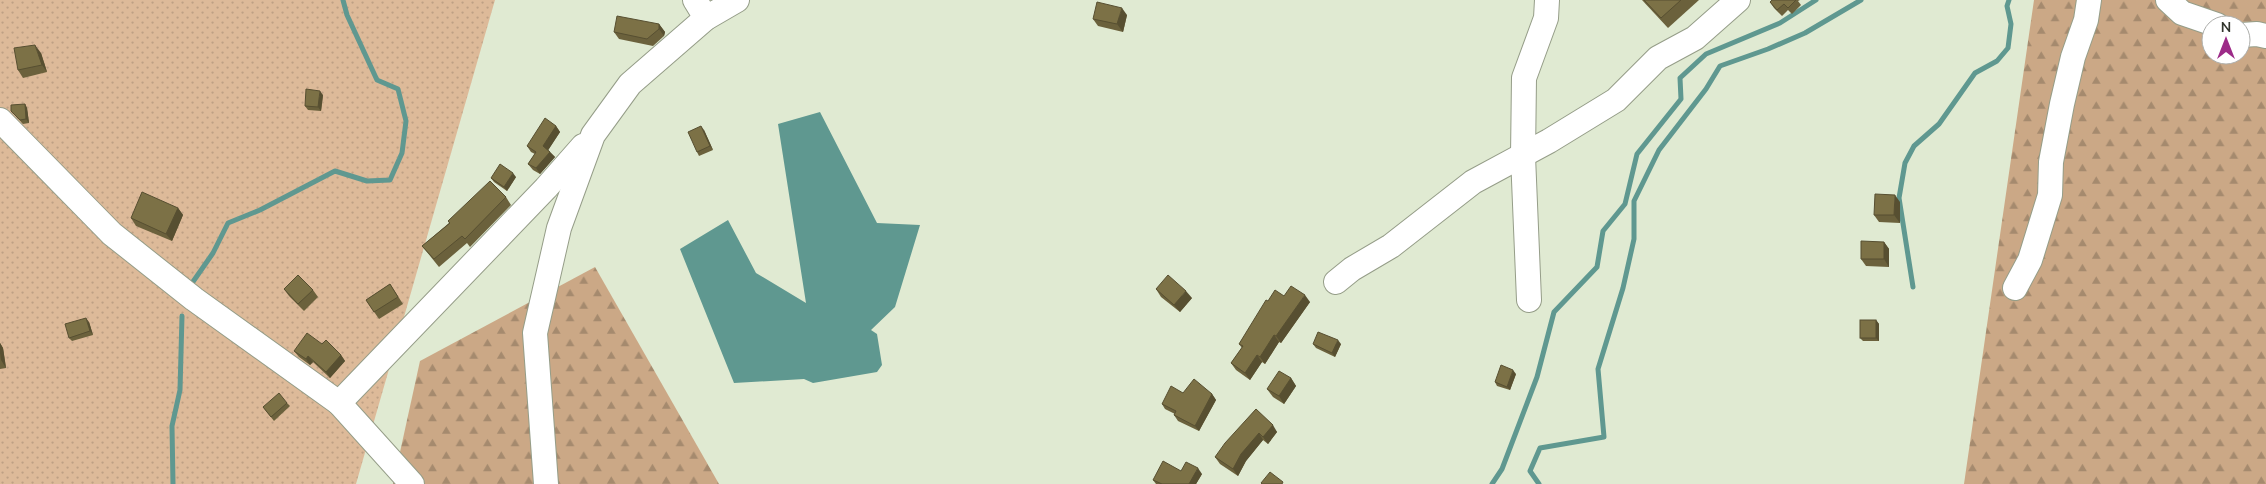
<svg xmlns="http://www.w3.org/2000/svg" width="2266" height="484" font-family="'Nunito Sans',sans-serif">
<defs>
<pattern id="grass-dots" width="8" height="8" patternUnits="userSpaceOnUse" patternTransform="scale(1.25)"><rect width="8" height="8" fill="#ddba99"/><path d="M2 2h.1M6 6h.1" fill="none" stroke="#bea084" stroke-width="1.8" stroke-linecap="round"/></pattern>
<pattern id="forest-firs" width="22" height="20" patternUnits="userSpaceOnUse" patternTransform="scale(1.25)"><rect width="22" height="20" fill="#cba886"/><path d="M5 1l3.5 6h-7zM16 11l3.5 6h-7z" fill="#a58a6e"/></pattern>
</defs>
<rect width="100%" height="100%" fill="#e0ead2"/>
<path fill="url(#grass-dots)" d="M0 0H495L356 484H0Z"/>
<g fill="url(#forest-firs)" fill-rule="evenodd">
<path d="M2034 0H2266V484H1964ZM2211 25H2241V55H2211Z"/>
<path d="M595 267 719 484H393L420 361Z"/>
</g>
<path fill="#5f9890" d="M820 112 877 223 920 225 895 307 871 330 877 334 882 365 877 372 813 383 804 379 734 383 680 249 728 220 756 273 806 303 778 124Z"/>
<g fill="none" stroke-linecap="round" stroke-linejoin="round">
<g stroke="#5f9890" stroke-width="5">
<path d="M190 286 213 253 228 223 260 210 335 171 367 181 390 180 402 153 406 121 398 89 377 80 347 15 343 0"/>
<path d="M1913 287 1899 198 1905 163 1914 146 1939 124 1975 73 1997 61 2008 48 2011 24 2007 6 2009 0"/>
<path d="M173 484 172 426 180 390 182 316"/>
<path d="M1492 484 1502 469 1537 377 1554 312 1597 267 1603 231 1625 204 1637 154 1681 99 1680 78 1706 54 1780 23 1816 0"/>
<path d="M1539 484 1530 471 1540 448 1604 437 1598 369 1623 288 1634 239V201L1659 150 1706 89 1720 66 1768 49 1805 33 1861 0"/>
</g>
<g stroke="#959d88" stroke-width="26">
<g id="minor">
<path d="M695 0 706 18"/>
<path d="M2168 0 2182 13 2217 25"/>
<path d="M2241 35 2257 34 2266 36"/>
<path d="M0 120 112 234 194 299 339 403 412 484"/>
<path d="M1336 282 1352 269 1391 246 1473 182 1549 141 1616 100 1658 58 1695 38 1738 0"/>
<path d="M2015 288 2030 260 2050 195 2051 162 2062 104 2073 57 2086 20 2089 0"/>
<path d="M1529 300 1523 156 1524 78 1546 18 1547 0"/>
<path d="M339 403 546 188 583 146"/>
<path d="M546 484 535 333 559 228 593 135 630 84 706 18 737 0"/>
</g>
</g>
<use href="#minor" stroke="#fff" stroke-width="24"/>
</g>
<g fill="#6b613c">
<path d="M1642 0H1699L1668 28Z"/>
<path d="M1772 0H1800L1798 1 1801 5 1792 14 1788 10 1782 16 1774 8 1770 2Z"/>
<path d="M1127 15 1123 32 1098 26 1093 19Z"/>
<path d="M659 24 665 32 664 36 653 46 619 39 614 32Z"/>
<path d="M41 53 47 72 23 78 18 70Z"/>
<path d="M323 95 321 111 308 110 305 106Z"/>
<path d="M25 104 27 108 29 123 23 124 11 111Z"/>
<path d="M556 126 560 132 548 150 555 157 540 174 533 170 528 164 535 154 531 152 527 146Z"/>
<path d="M704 130 713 150 699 156 697 152Z"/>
<path d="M516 177 507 191 494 182 491 178Z"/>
<path d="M506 197 511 205 470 247 467 243 439 267 422 246 449 223 448 221Z"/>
<path d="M1900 202V223L1879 222 1874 215Z"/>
<path d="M178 208 183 215 172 241 136 226 131 218Z"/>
<path d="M1884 242 1889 249V267L1866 266 1861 259Z"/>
<path d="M390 284 403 304 379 319 366 300Z"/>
<path d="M284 289 313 290 318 297 304 311 289 296Z"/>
<path d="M1156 289 1192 298 1180 312 1161 297Z"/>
<path d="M1284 296 1310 302 1281 343 1279 342 1265 364 1262 362 1250 380 1236 370 1231 363 1242 348 1239 344 1268 301Z"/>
<path d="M1876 320 1879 324V341H1863L1860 338Z"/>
<path d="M89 322 93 335 72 341 69 338Z"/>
<path d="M0 343 3 348 6 368 0 369Z"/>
<path d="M322 344 341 355 345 361 330 378 313 362 310 365 299 357 294 351Z"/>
<path d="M1313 344H1341L1335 357 1316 348Z"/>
<path d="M1516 374 1510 390 1497 386 1495 382Z"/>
<path d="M1291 378 1296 386 1284 404 1273 397 1267 389Z"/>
<path d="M1183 393 1212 394 1216 400 1199 431 1178 421 1174 415 1175 414 1165 409 1162 404Z"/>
<path d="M287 403 290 406 274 421 263 407Z"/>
<path d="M1256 409 1277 432 1268 444 1263 440 1246 461 1238 476 1220 464 1215 457Z"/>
<path d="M1181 471 1202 474 1196 484H1156L1153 480Z"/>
</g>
<g fill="#574f31">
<path d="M1122 8 1127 15 1123 32 1117 24Z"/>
<path d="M659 24 665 32 664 36 659 29Z"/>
<path d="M35 45 41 53 47 72 42 65Z"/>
<path d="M320 91 323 95 321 111 318 107Z"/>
<path d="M25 104 27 108 29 123 26 119Z"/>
<path d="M556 126 560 132 547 152 543 146Z"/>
<path d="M701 126 704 130 713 150 710 146Z"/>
<path d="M550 152 555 157 540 174 536 168Z"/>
<path d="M513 173 516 177 507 191 504 187Z"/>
<path d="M1895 195 1900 202V223L1894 215Z"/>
<path d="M178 208 183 215 172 241 166 234Z"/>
<path d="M1884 242 1889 249V267L1884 259Z"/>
<path d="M1186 291 1192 298 1180 312 1174 305Z"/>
<path d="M1305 295 1310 302 1281 343 1276 336Z"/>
<path d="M86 318 89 322 93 335 90 331Z"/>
<path d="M1876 320 1879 324V341L1876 338Z"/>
<path d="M1274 335 1279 342 1265 364 1260 357Z"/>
<path d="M1338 340 1341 344 1335 357 1332 353Z"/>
<path d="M0 343 3 348 6 368 1 360 0 353Z"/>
<path d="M341 355 345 361 330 378 326 372Z"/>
<path d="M1257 355 1262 362 1250 380 1245 373Z"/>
<path d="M308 356 313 362 310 365 306 359Z"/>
<path d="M1513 370 1516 374 1510 390 1507 387Z"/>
<path d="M1291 378 1296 386 1284 404 1279 396Z"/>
<path d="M1212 394 1216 400 1199 431 1195 426Z"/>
<path d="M1273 425 1277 432 1268 444 1263 437Z"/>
<path d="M1259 433 1263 440 1246 461 1238 476 1233 469 1241 454Z"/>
<path d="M1198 468 1202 474 1196 484H1189Z"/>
</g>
<g fill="#7c7146" stroke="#574f31">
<path d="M1644 0H1681L1661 18Z"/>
<path d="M1772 0H1796L1788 8 1784 4 1777 10 1770 2Z"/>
<path d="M1097 2 1122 8 1117 24 1093 19Z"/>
<path d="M617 16 659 24V29L647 39 614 32Z"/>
<path d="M35 45 42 65 18 70 14 48Z"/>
<path d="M306 89 320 91 318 107 305 106Z"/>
<path d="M25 104 26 119 20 120 11 111V105Z"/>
<path d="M545 118 556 126 543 146 550 152 536 168 528 164 536 152 527 146Z"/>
<path d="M701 126 710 146 697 152 688 132Z"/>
<path d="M500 164 513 173 504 187 491 178Z"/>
<path d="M490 181 506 197 465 239 462 236 434 259 422 246 450 223 448 221Z"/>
<path d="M142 192 178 208 166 234 131 218Z"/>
<path d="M1875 194 1895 195 1894 215H1874Z"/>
<path d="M1861 241 1884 242V259H1861Z"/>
<path d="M298 275 313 290 298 304 284 289Z"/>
<path d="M1168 275 1186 291 1174 305 1156 289Z"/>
<path d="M390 284 398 297 374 312 366 300Z"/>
<path d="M1291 286 1305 295 1276 336 1274 335 1260 357 1257 355 1245 373 1231 363 1243 346 1239 344 1266 300 1268 301 1275 290 1284 296Z"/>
<path d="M86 318 90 331 69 338 65 324Z"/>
<rect x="1860" y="320" width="16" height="18"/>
<path d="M1318 332 1338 340 1332 353 1313 344Z"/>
<path d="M307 333 322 344 326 340 341 355 326 372 308 356 306 359 294 351Z"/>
<path d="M1501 365 1513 370 1507 387 1495 382Z"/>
<path d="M1279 371 1291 378 1279 396 1267 389Z"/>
<path d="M1194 379 1212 394 1195 426 1174 415 1176 411 1162 404 1171 386 1183 393Z"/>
<path d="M279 393 287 403 271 417 263 407Z"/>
<path d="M1256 409 1273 425 1263 437 1259 433 1241 454 1233 469 1215 457 1225 443Z"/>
<path d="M1163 461 1181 471 1186 462 1198 468 1189 484H1162L1153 480Z"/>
<path d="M1270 472 1283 482 1282 484H1262L1261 483Z"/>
</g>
<g transform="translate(2226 40)"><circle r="24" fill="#ffffff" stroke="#adaeab"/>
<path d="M0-4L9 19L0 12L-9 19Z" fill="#9d2b88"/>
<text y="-8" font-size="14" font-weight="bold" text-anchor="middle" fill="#31352c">N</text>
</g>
</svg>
